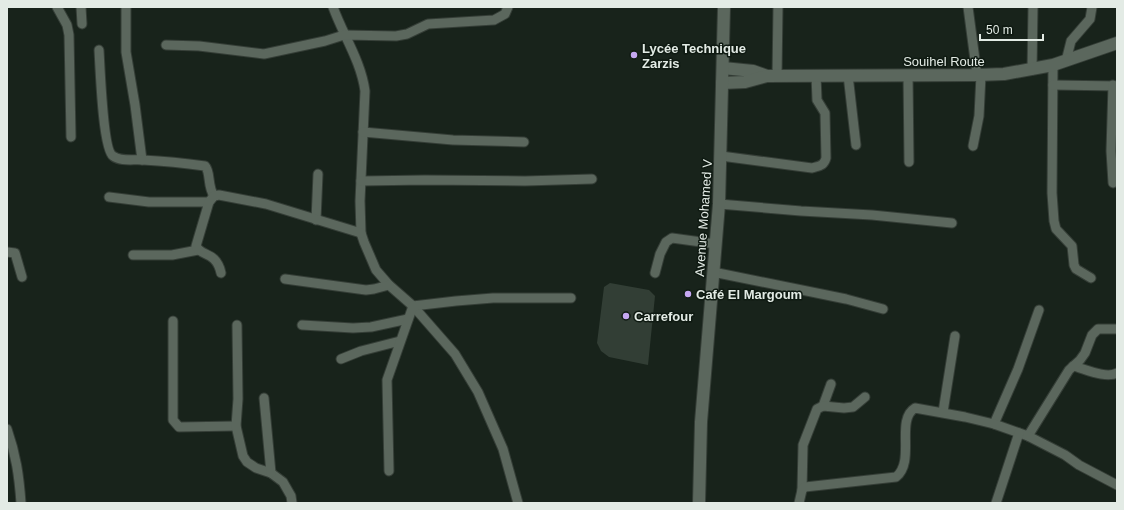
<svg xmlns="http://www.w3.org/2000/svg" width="1124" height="510" font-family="Helvetica,sans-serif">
<rect width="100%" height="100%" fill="#18231b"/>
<path fill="#323e35" d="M610 283 649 290 655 296 648 365 609 357 601 351 597 343 604 287Z"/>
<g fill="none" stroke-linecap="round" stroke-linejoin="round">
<g stroke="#353e37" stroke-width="11">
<g id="street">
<path d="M57 7 67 25 69 35 71 137"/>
<path d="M81 7 82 24"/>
<path d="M126 7V52L135 105 142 160"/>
<path d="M333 7C343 35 361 61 365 91L360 201 361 233 364 242 376 270 389 285 413 306 455 354 478 392 503 449 518 503"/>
<path d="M968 7 977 75"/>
<path d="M166 45 199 46 264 54 325 41 344 35 396 36 407 34 428 24 494 20 505 14 508 7"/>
<path d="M99 50C100 66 103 150 113 156 121 162 134 159 143 160 164 161 184 163 205 166 211 172 207 186 214 196"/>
<path d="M1066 61 1071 41 1090 19 1092 7"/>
<path d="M1053 65 1052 193 1054 221 1056 229 1072 246 1074 265 1076 269 1091 278"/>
<path d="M1032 70 1033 7"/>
<path d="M848 75 856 145"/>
<path d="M908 75 909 162"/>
<path d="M777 76 778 7"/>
<path d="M1053 85 1117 86"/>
<path d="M363 132 453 140 524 142"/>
<path d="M973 146 979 116 981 75"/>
<path d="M721 156 812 168C819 166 824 166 826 158L825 113 817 100 816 75"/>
<path d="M361 181 425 180 525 181 592 179"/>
<path d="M1113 183 1111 151 1113 85"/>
<path d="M109 197 149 202H209"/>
<path d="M719 204 801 211 872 215 952 223"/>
<path d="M316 220 318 174"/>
<path d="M7 252 15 253 22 277"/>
<path d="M133 255H172L198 250"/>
<path d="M713 272 846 299 883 309"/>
<path d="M221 273C220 268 218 263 214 259 208 253 200 254 196 246L209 202 214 196 219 195 266 204 361 233"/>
<path d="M655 273 660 254 666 242 672 238 716 244"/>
<path d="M285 279 366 290 374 289 389 285"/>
<path d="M173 321V420L179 427 236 426"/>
<path d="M237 325 238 399 236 426 243 456 247 462 256 468 271 473 283 482 291 496 292 503"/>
<path d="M302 325 353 328 371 327 408 319"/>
<path d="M341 359 361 351 400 341"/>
<path d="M1073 366C1085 369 1106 379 1117 373"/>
<path d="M264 398 271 473"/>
<path d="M823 406 831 384"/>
<path d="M943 412 955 336"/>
<path d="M994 424 1018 369 1039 310"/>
<path d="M7 429C16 455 19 475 21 503"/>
<path d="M1028 436 1069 370 1080 360 1085 353 1092 335 1098 329H1117"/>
<path d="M389 471 387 380 413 306 456 301 493 298H571"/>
<path d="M802 490 803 445 817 409 823 406 844 408 853 407 865 397"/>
<path d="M799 503 802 490 805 487 896 477C916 461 895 420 915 408L965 417 994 424 1028 436 1065 455 1079 465 1117 485"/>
<path d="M996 503 1019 433"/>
</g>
</g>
<g stroke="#353e37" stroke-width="14">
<g id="secondary">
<path d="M723 68 753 71 767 76"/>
<path d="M722 83 745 82 767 76 977 75 1004 74 1053 65 1117 43"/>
<path d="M699 503 701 422 719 204 724 7"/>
</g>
</g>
<use href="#street" stroke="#5b675d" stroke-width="9"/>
<use href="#secondary" stroke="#5b675d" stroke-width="12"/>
</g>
<g fill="#c5a7f1" stroke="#0f1a12" stroke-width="1.5">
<circle cx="634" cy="55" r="4"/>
<circle cx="688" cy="294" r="4"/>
<circle cx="626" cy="316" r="4"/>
</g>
<g text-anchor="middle" stroke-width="3" stroke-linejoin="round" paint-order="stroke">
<g font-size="13" font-weight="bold" fill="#e3ebe5" stroke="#0f1a12" text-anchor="start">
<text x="642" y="53">Lycée Technique<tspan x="642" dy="15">Zarzis</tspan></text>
<text x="696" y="299">Café El Margoum</text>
<text x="634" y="321">Carrefour</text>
</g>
<g font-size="13" fill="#e3ebe5" stroke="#0f1a12">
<text x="944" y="66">Souihel Route</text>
<text transform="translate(703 218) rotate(-86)" y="5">Avenue Mohamed V</text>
</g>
</g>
<rect width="1124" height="510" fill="none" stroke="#e3ebe5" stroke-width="16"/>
<path d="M980 34v6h63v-6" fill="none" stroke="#e3ebe5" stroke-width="2"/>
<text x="986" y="34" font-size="12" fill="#e3ebe5" stroke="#0f1a12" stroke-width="3" paint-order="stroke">50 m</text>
</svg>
